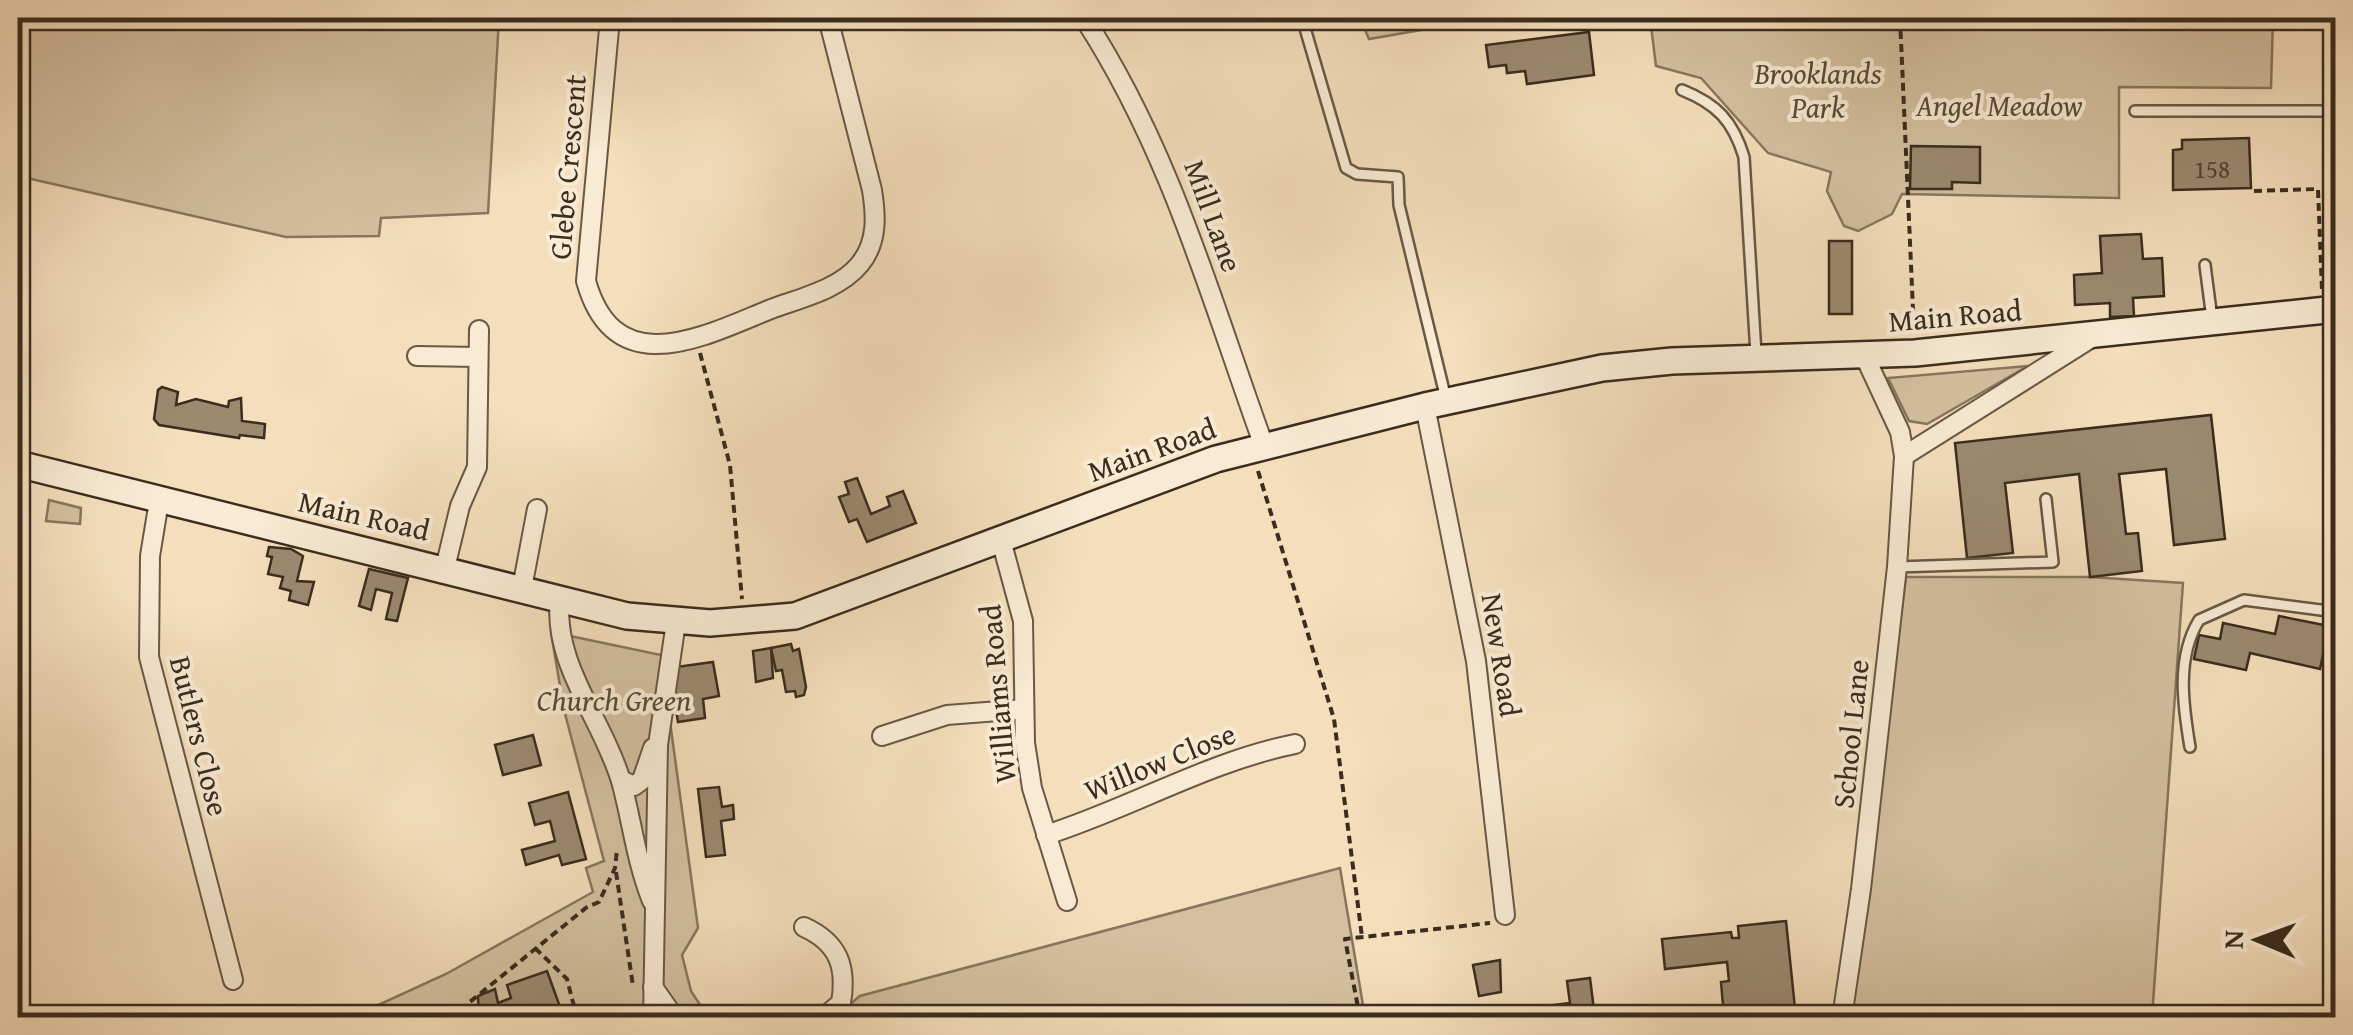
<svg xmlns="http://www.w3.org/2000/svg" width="2353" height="1035" font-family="'Gentium Book Plus',serif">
<rect width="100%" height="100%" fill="#f4debb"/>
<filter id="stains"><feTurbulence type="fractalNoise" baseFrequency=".002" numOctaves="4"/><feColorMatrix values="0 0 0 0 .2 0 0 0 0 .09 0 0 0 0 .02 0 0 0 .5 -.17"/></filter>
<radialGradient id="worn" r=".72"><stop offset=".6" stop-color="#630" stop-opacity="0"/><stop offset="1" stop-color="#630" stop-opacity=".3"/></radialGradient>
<g fill="#d4c0a0" stroke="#87765f" stroke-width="2.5">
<path d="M18 18H499L488 213 381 218 379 236 286 237 18 176Z"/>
<path d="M1360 18H1490L1369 39Z"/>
<path d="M1650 18H2273L2271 88 2119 87V198L1902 194 1892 214 1858 231 1844 226 1827 191 1831 172 1768 153 1701 78 1656 66Z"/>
<path d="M2028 366 1927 424 1909 421 1888 378Z"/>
<path d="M49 500 81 508 80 524 46 521Z"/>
<path d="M1906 577H2090L2183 583 2152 1017 1849 1018Z"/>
<path d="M551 632 661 655 698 928 682 955 691 991 708 1017 350 1018 446 974 593 892 586 868 604 861 564 710Z"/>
<path d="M1340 868 1365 1017 833 1018 860 996Z"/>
</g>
<g fill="#9b8970" stroke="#3a2c1e" stroke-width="2.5">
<path d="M1589 32 1594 75 1527 84 1525 71 1507 73 1506 65 1489 67 1486 45Z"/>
<path d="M2249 138 2251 188 2173 190V150L2182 149V140Z"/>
<path d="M1911 146 1980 147V183L1952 182V189H1910Z"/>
<path d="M2141 234 2143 259 2162 258 2164 296 2133 298 2134 316 2110 317V303L2075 305 2074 275 2102 273 2100 236Z"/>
<rect x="1829" y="241" width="23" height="73"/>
<path d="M162 387 178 392 176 405 196 399 228 407 229 401 241 398 242 421 265 424 264 438 240 435 239 438 159 425 154 419 158 390Z"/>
<path d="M2211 415 2225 539 2174 545 2166 469 2119 474 2126 534 2138 533 2142 571 2090 577 2079 474 2005 483 2013 553 1967 558 1955 443Z"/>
<path d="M857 478 871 514 890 506 887 497 903 491 916 523 867 542 857 519 849 522 839 497 849 494 845 482Z"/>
<path d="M269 547 291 549 303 556 297 581 314 582 308 605 289 600 291 591 280 588 283 577 268 574 272 557 267 556Z"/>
<path d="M369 569 408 578 397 621 386 619 392 593 376 589 371 610 359 606Z"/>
<path d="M2279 616 2329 626 2320 669 2250 653 2246 670 2194 659 2199 635 2220 639 2223 623 2275 634Z"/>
<path d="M791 644 793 651 799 649 806 687 804 695 796 697 795 691 786 692 782 670 776 671 771 648Z"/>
<path d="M771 648 773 678 756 682 753 651Z"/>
<path d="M713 662 719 696 703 699 705 718 678 722 669 668Z"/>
<path d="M533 735 541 765 503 775 495 745Z"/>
<path d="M719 787 722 807 733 805 734 819 721 821 725 855 706 857 698 789Z"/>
<path d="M568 792 586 859 562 865 559 855 526 865 522 850 555 841 550 821 535 825 529 803Z"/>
<path d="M1786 921 1796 1018H1676L1675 1010 1723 1005 1721 982 1729 981 1727 962 1665 969 1662 939 1731 932 1732 938H1739L1738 926Z"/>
<path d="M1500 960 1501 992 1479 996 1473 965Z"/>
<path d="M547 971 564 1018H479L478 996 495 989 498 1003 511 998 507 985Z"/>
<path d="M1590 978 1595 1018H1503L1508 1017 1507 1011 1570 1003 1567 981Z"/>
</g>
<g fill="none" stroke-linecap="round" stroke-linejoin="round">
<g stroke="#685845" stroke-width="14">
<g id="service">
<path d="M1302 18 1346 168 1357 174 1398 177 1399 205 1446 399"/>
<path d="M1682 90C1717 104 1733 121 1744 157L1756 354"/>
<path d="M2135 111H2331L2336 214"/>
<path d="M2205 265 2212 319"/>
<path d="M1897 567 2053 562 2046 499"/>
<path d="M2190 747C2183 705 2176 658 2199 620L2244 600 2336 612"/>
</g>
</g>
<g stroke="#685845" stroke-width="22">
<g id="minor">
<path d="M610 18 586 281C615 384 704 336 771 309 801 298 840 289 860 264 878 242 876 215 872 190L828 18"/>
<path d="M1084 18C1171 152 1210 297 1264 446"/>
<path d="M417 356 478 357"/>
<path d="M1425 406 1476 661 1505 915"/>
<path d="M1904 456 2093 337"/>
<path d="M159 501 150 556 149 657 233 980"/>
<path d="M1001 540 1023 621 1025 743 1032 788 1067 901"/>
<path d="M445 568 460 506 477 467 479 330"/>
<path d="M522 588 537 509"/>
<path d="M560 599C552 663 603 720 621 781 632 821 636 861 652 901"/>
<path d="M882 736 947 715 1024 709"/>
<path d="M621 780 634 786 642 780 653 748"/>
<path d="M1046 835C1131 808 1207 762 1295 744"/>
<path d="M804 927C839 943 847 967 841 1003L823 1018"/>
<path d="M653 987 672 1014 680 1018"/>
<path d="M653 1018 658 745 676 622"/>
<path d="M1842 1018 1861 889 1897 567 1904 456 1900 432 1865 357"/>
</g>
</g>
<g stroke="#3a2c1e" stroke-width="30">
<path id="secondary" d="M18 464 627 616 710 623 795 616 1216 459 1425 406 1602 368 1672 361 1915 353 2336 309"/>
</g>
<g stroke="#3a2c1e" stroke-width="4" stroke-dasharray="8 5" stroke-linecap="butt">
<path d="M1900 18 1914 332"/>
<path d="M2254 191 2318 189 2322 290"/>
<path d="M700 353 730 465 742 599"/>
<path d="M1258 471 1334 719 1362 937"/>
<path d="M616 872 633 986"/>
<path d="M535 948 567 979 577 1018"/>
<path d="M450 1018 587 907 599 902 615 868 617 850"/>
<path d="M612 1018 636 1006"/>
<path d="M1360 1018 1345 939 1490 923"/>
<path d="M2279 1018 2336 1003"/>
</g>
<use href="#service" stroke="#f8ead3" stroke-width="9"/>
<use href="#minor" stroke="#f8ead3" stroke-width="18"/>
<use href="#secondary" stroke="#f8ead3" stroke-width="25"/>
</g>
<g text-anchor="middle" stroke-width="8" stroke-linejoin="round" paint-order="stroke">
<g font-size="25" fill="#524332">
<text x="2212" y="178">158</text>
</g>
<g font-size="30" font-style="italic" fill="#594a38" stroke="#f8ead3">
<text x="1818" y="84">Brooklands<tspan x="1818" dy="34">Park</tspan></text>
<text x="1999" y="116">Angel Meadow</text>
<text x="614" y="711">Church Green</text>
</g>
<g font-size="30" fill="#3a2c1e" stroke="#f8ead3">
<text transform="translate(568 167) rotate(-85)" y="10">Glebe Crescent</text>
<text transform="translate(1213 216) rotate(70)" y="10">Mill Lane</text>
<text transform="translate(1955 316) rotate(-5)" y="10">Main Road</text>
<text transform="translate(1152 450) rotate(-20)" y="10">Main Road</text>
<text transform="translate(364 516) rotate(13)" y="10">Main Road</text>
<text transform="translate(1501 655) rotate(81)" y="10">New Road</text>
<text transform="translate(998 694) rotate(-95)" y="10">Williams Road</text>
<text transform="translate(1851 734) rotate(-84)" y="10">School Lane</text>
<text transform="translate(199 736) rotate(76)" y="10">Butlers Close</text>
<text transform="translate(1160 762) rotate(-22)" y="10">Willow Close</text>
</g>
</g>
<rect width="2353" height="1035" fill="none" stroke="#f4debb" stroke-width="60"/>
<rect x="20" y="20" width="2313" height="995" fill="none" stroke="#3a2c1e" stroke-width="5"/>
<rect x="30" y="30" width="2293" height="975" fill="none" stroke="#3a2c1e" stroke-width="2.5"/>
<g transform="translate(2258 940) rotate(271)" stroke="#f8ead3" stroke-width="8" paint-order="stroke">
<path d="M0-8L18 38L0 25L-18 38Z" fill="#3a2c1e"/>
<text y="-15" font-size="28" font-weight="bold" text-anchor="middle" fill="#3a2c1e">N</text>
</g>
<rect width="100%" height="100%" filter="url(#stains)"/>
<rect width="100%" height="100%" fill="url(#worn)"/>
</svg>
